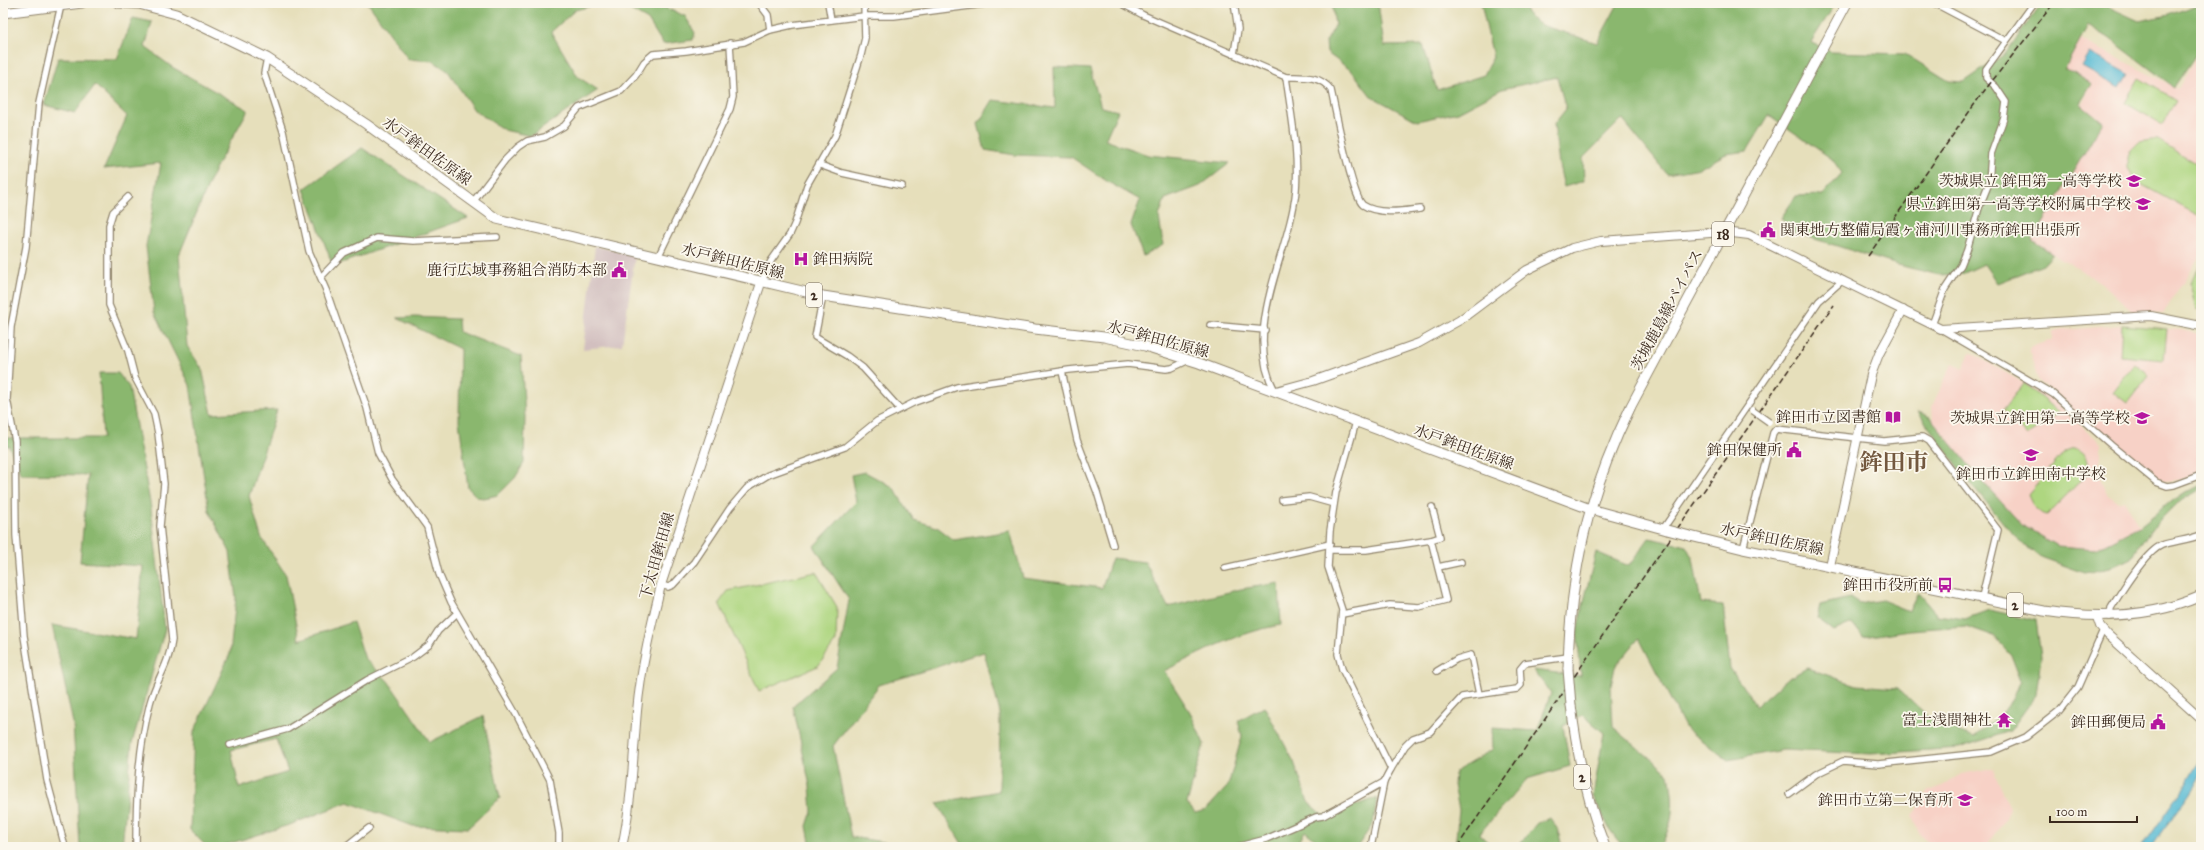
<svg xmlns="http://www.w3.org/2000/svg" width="2204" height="850" font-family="'IM FELL Great Primer','Noto Serif JP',serif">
<rect width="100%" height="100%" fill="#fbf7ec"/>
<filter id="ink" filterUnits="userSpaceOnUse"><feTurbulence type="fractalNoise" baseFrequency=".025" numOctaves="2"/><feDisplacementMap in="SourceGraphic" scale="8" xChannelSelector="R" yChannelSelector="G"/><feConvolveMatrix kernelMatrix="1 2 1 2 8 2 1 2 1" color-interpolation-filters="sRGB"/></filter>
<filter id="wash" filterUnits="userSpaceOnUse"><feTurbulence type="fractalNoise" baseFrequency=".012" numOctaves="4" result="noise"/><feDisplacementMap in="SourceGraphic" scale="16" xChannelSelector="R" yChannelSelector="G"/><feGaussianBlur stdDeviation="0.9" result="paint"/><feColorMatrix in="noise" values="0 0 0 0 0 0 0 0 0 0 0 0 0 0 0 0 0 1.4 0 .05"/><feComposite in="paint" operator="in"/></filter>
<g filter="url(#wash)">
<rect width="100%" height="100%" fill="#e6dfbb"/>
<g fill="#f7d1c6">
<path d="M2081 39 2178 89 2201 47V255L2163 314 2134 313 2103 284 2031 240 2103 122 2081 107 2092 84 2065 68Z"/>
<path d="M2122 325 2181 330 2201 334V472L2178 481 2165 482 2158 479 2038 381 2029 348 2053 339V331Z"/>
<path d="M1970 352 2050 398 2101 443V481L2108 495 2118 502 2124 500 2140 526 2104 546 2084 552 2064 549 2043 540 2009 516 1933 421 1932 406 1952 364 1963 369Z"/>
<path d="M1987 769H1993L2010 808 2005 820 1985 847H1936L1920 835 1912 816 1929 791 1940 787 1961 774Z"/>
</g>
<path fill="#d2bfbf" d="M595 246 635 256 622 345 583 349Z"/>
<g fill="#aed680" stroke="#74804f">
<path d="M2139 78 2176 100 2162 124 2125 103Z"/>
<path d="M2151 140H2158L2201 166V217L2135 181 2128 167V157L2131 150 2139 142Z"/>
<path d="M2201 265V308L2196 310 2190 282Z"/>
<path d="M2122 325 2167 329 2164 360 2120 356Z"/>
<path d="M2134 364 2149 375 2127 403 2113 392Z"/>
<path d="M2024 383 2059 413 2027 436 2003 410Z"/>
<path d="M2074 448C2087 452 2090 460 2088 473L2047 515C2036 512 2032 505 2028 495L2065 451Z"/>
<path d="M816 572 837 607 836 641 818 666 759 691 719 603 728 591Z"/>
</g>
<g fill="#8ab76e" stroke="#627046" fill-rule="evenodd">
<path d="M368 3H604L575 10 551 32 578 77 598 90 531 136 504 130 474 110 448 71 433 61 408 59Z"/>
<path d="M618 3H654L685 16 695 33 693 40 663 44 648 20Z"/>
<path d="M1332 3H1378L1384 46 1423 45 1437 90 1484 75 1493 57 1481 3H1523L1529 17 1541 25 1597 43 1618 4 1614 3H1836L1811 42 1831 52 1905 54 1949 81 1964 82 2005 54 2042 3H2100L2139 21 2168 15 2201 4V47L2174 87 2109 38 2088 25 2065 68 2092 84 2080 103 2103 122 2032 240 2053 254 2043 265 1997 283 1984 264 1962 274 1939 275 1894 264 1793 232 1781 218 1796 196 1823 195 1842 173 1832 159 1769 115 1747 151 1726 154 1700 168 1667 174 1622 119 1583 158 1584 181 1564 187 1559 165 1554 124 1566 109 1557 77 1502 89 1458 112 1417 121 1371 96 1352 71 1327 53 1326 42 1335 26Z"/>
<path d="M133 18 152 22 145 47 172 67 248 110 215 169 179 255 187 346 202 369 212 414 277 410 249 496 261 537 286 575 299 640 353 622 365 659 388 681 430 742 483 716 500 798 468 828 413 826 348 802 292 824 219 847H207L190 830 194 732 230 654 236 598 230 552 209 511 190 385 154 312 146 246 161 163 104 169 127 116 95 85 75 113 44 105 58 58 117 59ZM276 739 288 772 239 788 231 750Z"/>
<path d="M1054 67 1090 69 1101 107 1118 111 1105 140 1148 155 1230 163 1200 186 1165 199 1159 216 1163 245 1143 256 1131 225 1140 200 1108 182 1071 157 1015 155 985 150 978 124 993 100 1055 108Z"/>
<path d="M362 148 468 218 333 266 304 189Z"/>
<path d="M415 317 458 319 459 332 521 356 525 417 524 463 515 478 498 495 484 498 477 497 468 488 459 421 460 349 397 318Z"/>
<path d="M99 373H118L129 387 151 508 165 629 132 743 122 847H80L73 723 52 625 136 639 143 566 80 562 88 475 21 474 9 446H3V423L4 438H103Z"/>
<path d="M1918 412 1929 416 1982 481 2022 525 2058 546 2095 549 2140 526 2174 499 2201 485V489L2177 503 2152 528 2131 558 2110 568 2085 573 2038 556 2014 536 1959 469Z"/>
<path d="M865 472 893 487 914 520 937 527 954 540 1010 531 1023 578 1102 588 1112 558 1145 562 1168 607 1241 589 1279 583 1281 625C1239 632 1202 652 1164 671L1190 712 1204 744 1187 803 1195 813 1206 810 1228 786 1242 736 1238 721 1264 706 1294 762 1308 802 1323 816 1377 798 1373 824 1357 847H1324L1305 831 1296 847H964L937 803 999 791 1000 713 984 652 879 685 833 746 851 837 903 845 904 847H811L807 826 812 811 810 786 793 706 837 668 849 600 814 546 856 502 851 475Z"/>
<path d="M1649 538 1686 546 1693 559 1701 603 1723 605 1730 668 1756 706 1787 679 1807 668 1856 685 1898 688 1935 723 1974 737 2005 711 2021 681 2011 655 1994 636 1966 626 1910 630 1863 637 1852 623 1834 631 1817 618 1820 605 1850 598 1859 604 1882 600 1909 611 1918 593 1937 615 1965 619 1989 610 2036 620 2041 657 2036 695 2010 731 1959 748 1871 754 1783 750 1728 760 1686 729 1639 638 1615 667 1611 686 1613 727 1669 774C1675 807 1674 817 1661 847H1632L1620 843 1610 830 1593 796 1604 733 1583 715 1563 726 1570 766 1527 779 1479 834 1493 847H1455L1459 810 1454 785 1455 772 1493 749 1492 728 1537 731 1551 693 1533 670 1581 676 1577 630 1596 552 1629 566Z"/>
<path d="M1550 818 1558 830 1562 847H1517L1537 823Z"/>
</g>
<g fill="#54b9d3" stroke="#487278">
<path d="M2090 53 2128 74 2120 88 2082 67Z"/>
<path d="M2201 758C2201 762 2202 769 2201 773 2194 793 2164 826 2151 847H2142L2183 789Z"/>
</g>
</g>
<g filter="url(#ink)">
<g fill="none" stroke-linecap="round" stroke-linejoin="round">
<g stroke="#90846c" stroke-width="8">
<g id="street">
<path d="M759 3 768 15 770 30"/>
<path d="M828 3 831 20"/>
<path d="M1121 3 1143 15 1286 77C1304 77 1320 75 1331 90 1335 108 1352 197 1363 205 1378 215 1403 211 1420 209"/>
<path d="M1234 3 1238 29 1234 54"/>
<path d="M1934 3 2006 41"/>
<path d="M61 5 39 103 26 247 11 327 7 399 15 441 16 535 24 636 47 780 65 847"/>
<path d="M267 58 264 73 283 131 309 251 326 290 367 408 378 453 392 479 427 527 439 574 451 602 516 714 550 780 559 833V847"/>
<path d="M820 165 842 173 902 186"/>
<path d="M128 197 113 212 109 225V305L128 351 135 378 154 414 158 433 164 484 160 526 172 640C169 665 156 680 150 703 138 750 136 800 136 847"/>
<path d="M473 202 505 160 518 147 527 141 545 137 564 126 579 108 621 91 636 75 644 62 653 54 686 51 744 42 770 30 792 25 864 16H894L992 3"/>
<path d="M658 257 730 109 733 97 730 43"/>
<path d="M321 277 344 253 377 238 413 241 497 237"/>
<path d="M761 283 771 261 790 234 795 223 807 185 835 136 861 55 865 38 864 3"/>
<path d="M823 296 815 337 847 356 863 368 900 409"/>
<path d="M1210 325 1265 330"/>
<path d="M1932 325 1945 289 1961 265 1967 250 1979 208 1989 183 1991 154 2004 118 2006 102 1996 87 1986 78V69L2034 3"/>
<path d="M1941 329 2053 394 2111 445 2156 482 2167 486 2174 485 2201 475"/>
<path d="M1062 371 1077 440 1097 492 1113 545"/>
<path d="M1275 391C1241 329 1290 253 1296 190 1299 153 1291 114 1286 77"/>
<path d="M1282 500 1309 497 1334 504"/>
<path d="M1663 529 1819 301 1843 280"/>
<path d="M1431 540 1440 537 1432 507"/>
<path d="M1743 549 1773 433 1776 429 1884 441 1922 437 1929 441 1998 530 1982 597"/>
<path d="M1329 550H1366L1431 540 1446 600 1419 607 1390 605 1342 614"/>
<path d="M1438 567 1461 562"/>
<path d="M1225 568 1330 544"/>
<path d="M661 585 668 587 673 585 694 562 730 508 747 488 768 475 845 447 877 421 915 402 957 387 1069 370 1128 364 1166 369 1172 368 1189 360"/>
<path d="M2110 617 2111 608C2121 592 2145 552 2162 545 2174 541 2188 540 2201 535"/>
<path d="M1437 671 1457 659 1471 655 1479 694"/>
<path d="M230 745 288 729 367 680 413 657 429 645 438 631 457 613"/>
<path d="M1391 769 1405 746 1413 738 1430 732 1462 697 1517 689 1521 685 1520 669 1525 663 1568 657"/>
<path d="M1789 794 1816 774 1843 761 1878 764 1991 752 2026 737 2059 711 2078 687 2103 630"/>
<path d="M345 847 369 828"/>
<path d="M1236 847 1266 839 1316 817 1323 816 1384 782 1391 769 1342 669 1338 654 1342 610 1328 567 1330 531 1336 492 1356 422"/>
<path d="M1371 847 1384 782"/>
</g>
</g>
<g stroke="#90846c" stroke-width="10">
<g id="secondary">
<path d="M1276 391 1313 381 1419 343 1460 320 1527 270 1572 248 1601 241 1724 232 1749 235 1941 329 2151 316 2201 326"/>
<path d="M1830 566 1871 375 1879 354 1903 310"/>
<path d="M2097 617 2100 626 2108 635 2201 719"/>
<path d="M622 847C632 802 633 756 637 711 641 668 651 626 661 585L761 283"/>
</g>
</g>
<g stroke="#90846c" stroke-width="11">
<g id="primary">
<path d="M118 3 139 4 176 14 267 58 366 124 497 219 823 296 1035 329 1104 337 1145 346 1199 363 1590 509 1667 530"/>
<path d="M3 13 82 3"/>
<path d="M1690 536 1743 549 2044 611C2097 619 2151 618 2201 596"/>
<path d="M1568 669C1570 570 1588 495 1631 406L1847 3"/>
<path d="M1571 705C1577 754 1587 801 1605 847"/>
</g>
</g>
<use href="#street" stroke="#fff" stroke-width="5.5"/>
<use href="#secondary" stroke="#fff" stroke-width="8"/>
<use href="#primary" stroke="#fff" stroke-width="9"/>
<g stroke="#3b2a1e" stroke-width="1.5" stroke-dasharray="6 3" stroke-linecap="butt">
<path d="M1868 256 1981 95 2054 3"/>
<path d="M1457 847 1616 616 1834 305"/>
</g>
<g stroke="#90846c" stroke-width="8" stroke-linecap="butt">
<path id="street-bridge" d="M1752 410 1769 422"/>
</g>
<g stroke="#90846c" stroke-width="11" stroke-linecap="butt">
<g id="primary-bridge">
<path d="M1667 530 1690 536"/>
<path d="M1568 669 1571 705"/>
</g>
</g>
<use href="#street-bridge" stroke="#fff" stroke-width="5.5"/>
<use href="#primary-bridge" stroke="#fff" stroke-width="9"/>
</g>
</g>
<defs>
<g id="school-bare" transform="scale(1.2)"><path d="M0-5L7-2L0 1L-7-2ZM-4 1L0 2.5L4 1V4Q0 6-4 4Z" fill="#b5179e" stroke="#fbf7ec" stroke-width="2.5" paint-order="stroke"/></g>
<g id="civic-bare" transform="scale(1.2)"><path d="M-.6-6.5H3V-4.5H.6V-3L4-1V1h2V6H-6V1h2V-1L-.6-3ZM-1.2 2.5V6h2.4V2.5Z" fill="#b5179e" stroke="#fbf7ec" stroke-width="2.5" paint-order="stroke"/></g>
<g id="hospital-bare" transform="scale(1.2)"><path d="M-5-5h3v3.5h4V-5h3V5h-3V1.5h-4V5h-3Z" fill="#b5179e" stroke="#fbf7ec" stroke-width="2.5" paint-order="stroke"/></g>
<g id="library-bare" transform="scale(1.2)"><path d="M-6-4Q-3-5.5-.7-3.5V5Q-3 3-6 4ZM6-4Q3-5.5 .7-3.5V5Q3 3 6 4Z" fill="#b5179e" stroke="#fbf7ec" stroke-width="2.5" paint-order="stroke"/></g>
<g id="bus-bare" transform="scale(1.2)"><path d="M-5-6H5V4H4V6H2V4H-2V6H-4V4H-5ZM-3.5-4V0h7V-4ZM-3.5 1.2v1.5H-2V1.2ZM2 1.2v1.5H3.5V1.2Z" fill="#b5179e" stroke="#fbf7ec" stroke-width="2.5" paint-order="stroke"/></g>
<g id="temple-bare" transform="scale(1.2)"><path d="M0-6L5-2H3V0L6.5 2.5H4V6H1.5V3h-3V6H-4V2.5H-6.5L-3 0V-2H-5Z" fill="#b5179e" stroke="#fbf7ec" stroke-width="2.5" paint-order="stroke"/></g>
</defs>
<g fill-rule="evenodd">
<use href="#school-bare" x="2134" y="181"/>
<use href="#school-bare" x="2143" y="204"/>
<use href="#civic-bare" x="1768" y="230"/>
<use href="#hospital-bare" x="801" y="259"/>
<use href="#civic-bare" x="619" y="270"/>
<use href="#library-bare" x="1893" y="417"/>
<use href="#school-bare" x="2142" y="418"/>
<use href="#civic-bare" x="1794" y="450"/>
<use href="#school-bare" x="2031" y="455"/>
<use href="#bus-bare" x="1945" y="585"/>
<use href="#temple-bare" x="2004" y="720"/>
<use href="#civic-bare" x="2158" y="722"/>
<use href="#school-bare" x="1965" y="800"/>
</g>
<g text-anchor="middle" stroke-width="3.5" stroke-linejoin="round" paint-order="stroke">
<g fill="#fbf7ec" stroke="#75685c" stroke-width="1">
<rect x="1712" y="222" width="22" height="24" rx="3"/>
<rect x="806" y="283" width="16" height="24" rx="3"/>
<rect x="2007" y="593" width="16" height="24" rx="3"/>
<rect x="1574" y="765" width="16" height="24" rx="3"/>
</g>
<g font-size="14" font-weight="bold" fill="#3b2a1e">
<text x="1723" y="239">18</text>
<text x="814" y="300">2</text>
<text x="2015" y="610">2</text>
<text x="1582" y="782">2</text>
</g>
<g font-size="15" fill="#3b2a1e" stroke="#fbf7ec">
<text transform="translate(427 151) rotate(36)" y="5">水戸鉾田佐原線</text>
<text transform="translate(733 261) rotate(14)" y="5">水戸鉾田佐原線</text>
<text transform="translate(1667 310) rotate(-62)" y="5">茨城鹿島線バイパス</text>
<text transform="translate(1158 339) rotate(15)" y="5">水戸鉾田佐原線</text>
<text transform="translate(1464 447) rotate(20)" y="5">水戸鉾田佐原線</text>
<text transform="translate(1772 539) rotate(12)" y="5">水戸鉾田佐原線</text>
<text transform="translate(657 556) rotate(-74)" y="5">下太田鉾田線</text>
</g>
<g font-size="15" fill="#3b2a1e" stroke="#fbf7ec" text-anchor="end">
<text x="2122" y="186">茨城県立 鉾田第一高等学校</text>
<text x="2131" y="209">県立鉾田第一高等学校附属中学校</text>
<text x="1780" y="235" text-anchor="start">関東地方整備局霞ヶ浦河川事務所鉾田出張所</text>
<text x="813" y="264" text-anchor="start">鉾田病院</text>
<text x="607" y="275">鹿行広域事務組合消防本部</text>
<text x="1881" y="422">鉾田市立図書館</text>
<text x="2130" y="423">茨城県立鉾田第二高等学校</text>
<text x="1782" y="455">鉾田保健所</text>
<text x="2031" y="479" text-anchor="middle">鉾田市立鉾田南中学校</text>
<text x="1933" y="590">鉾田市役所前</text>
<text x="1992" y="725">富士浅間神社</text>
<text x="2146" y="727">鉾田郵便局</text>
<text x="1953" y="805">鉾田市立第二保育所</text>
</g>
<g font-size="23" font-weight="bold" fill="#73583f" stroke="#fbf7ec">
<text x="1894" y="470">鉾田市</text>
</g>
</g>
<rect width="2204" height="850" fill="none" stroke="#fbf7ec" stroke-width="16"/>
<path d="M2050 816v6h87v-6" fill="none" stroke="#3b2a1e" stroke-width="2"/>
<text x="2056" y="816" font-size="12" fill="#3b2a1e" stroke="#fbf7ec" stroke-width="3" paint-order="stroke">100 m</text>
</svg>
